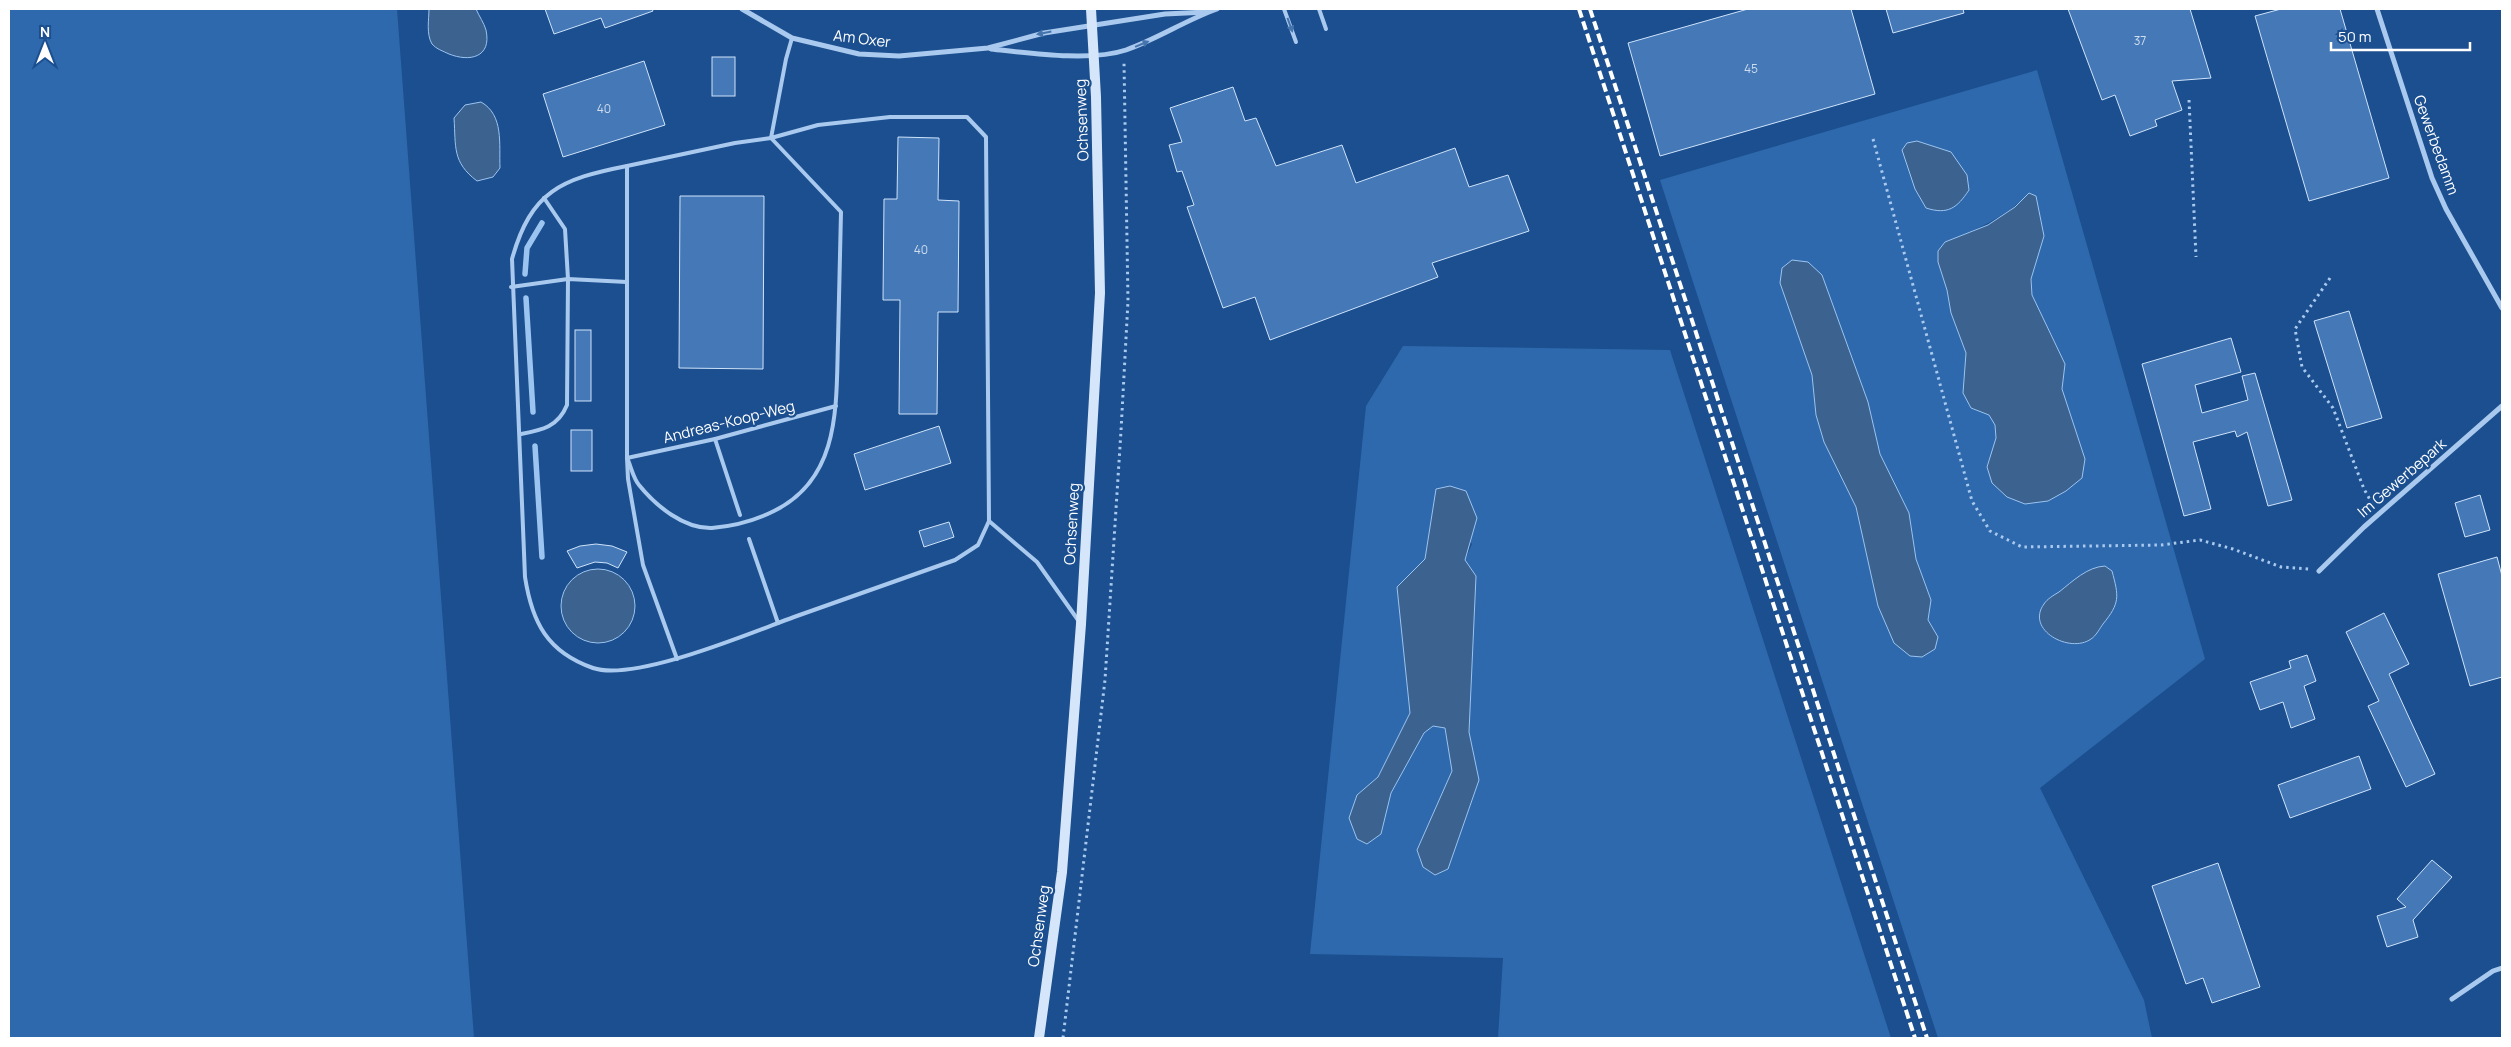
<svg xmlns="http://www.w3.org/2000/svg" width="2511" height="1047" font-family="Manrope,sans-serif">
<rect width="100%" height="100%" fill="#1b4f8f"/>
<g fill="#2e69ad" fill-rule="evenodd">
<path d="M9 9H397L474 1038H9Z"/>
<path d="M2037 70 2205 659 2040 788 2144 1000 2152 1038H1938L1660 180ZM2029 193 2044 236 2031 279 2032 295 2065 364 2062 389 2085 459 1987 467C1992 453 2003 429 1990 416 1986 412 1976 410 1971 408L1964 393 1966 353 1951 313 1947 290 1938 262 1945 242C1977 229 2005 218 2029 193ZM1822 275 1868 402 1880 454 1909 513 1916 559 1931 600 1928 620 1878 606 1856 507 1824 442 1816 415 1812 375 1780 283Z"/>
<path d="M1403 346 1670 350 1891 1038H1498L1503 958 1310 954 1366 406ZM1436 489 1472 544 1465 560 1476 576 1469 732 1479 780 1448 869 1435 875 1423 867 1417 850 1452 771 1445 728 1433 726 1424 733 1391 793 1381 834 1357 795 1378 777 1410 713 1397 587 1425 559Z"/>
</g>
<g fill="#3c6290" stroke="#9cc4f0">
<path d="M429 9H476C479 16 484 23 486 30 492 58 469 62 449 54 443 51 436 49 432 44 426 34 429 19 429 9Z"/>
<path d="M481 102C504 115 499 144 500 168L493 177 477 181C452 162 456 147 454 118L465 105Z"/>
<path d="M1917 141 1951 152 1967 175 1969 190C1957 208 1948 215 1926 208L1915 189 1902 150 1907 143Z"/>
<path d="M2029 193 2036 196 2044 236 2031 279 2032 295 2065 364 2062 389 2085 459 2082 478 2066 491 2048 501 2025 504 2007 497 1992 483 1987 467 1996 438 1995 425 1989 415 1971 408 1963 393 1966 353 1951 313 1947 290 1938 262V251L1945 242 1988 225 2015 207Z"/>
<path d="M1792 260 1808 262 1822 275 1868 402 1880 454 1909 513 1916 559 1931 600 1928 620 1938 637 1935 649 1922 657 1910 656 1894 643 1878 606 1856 507 1824 442 1816 415 1812 375 1780 283 1782 268Z"/>
<path d="M1450 486 1466 491 1477 518 1465 560 1476 576 1469 732 1479 780 1448 869 1435 875 1423 867 1417 850 1452 771 1445 728 1433 726 1424 733 1391 793 1381 834 1367 844 1357 839 1349 818 1357 795 1378 777 1410 713 1397 587 1425 559 1436 489Z"/>
<path d="M2105 566 2112 571C2119 597 2120 603 2103 624 2100 628 2096 636 2091 639 2070 654 2025 630 2044 604 2047 599 2054 595 2059 592 2073 581 2087 567 2105 566Z"/>
<circle cx="598" cy="606" r="37"/>
</g>
<g fill="none" stroke-linecap="round" stroke-linejoin="round">
<g stroke="#9cc4f0" stroke-width="5.5">
<path d="M525 274 527 248 542 223"/>
<path d="M526 298 533 412"/>
<path d="M535 446 542 557"/>
</g>
</g>
<g fill="#4478b7" stroke="#cfe3fa">
<path d="M545 9H652L653 11 605 28 601 18 554 34Z"/>
<path d="M1748 9H1851L1875 94 1660 156 1628 43Z"/>
<path d="M1886 9H1963L1964 13 1893 33Z"/>
<path d="M2068 9H2190L2211 78 2172 81 2182 110 2155 120 2157 126 2130 136 2115 95 2102 100Z"/>
<path d="M2281 9H2340L2389 178 2309 201 2255 16Z"/>
<rect x="712" y="57" width="23" height="39"/>
<path d="M644 61 665 125 563 157 543 94Z"/>
<path d="M1233 87 1245 121 1256 118 1276 166 1342 145 1356 183 1455 148 1469 187 1508 175 1529 231 1432 263 1438 277 1270 340 1255 297 1223 308 1187 207 1194 205 1182 171 1177 172 1169 145 1182 142 1170 108Z"/>
<path d="M898 137 939 138 938 200 959 201 958 312H938L937 414H899L900 300H883L884 199H897Z"/>
<path d="M680 196H764L763 369 679 368Z"/>
<path d="M2349 311 2382 418 2347 428 2314 321Z"/>
<rect x="575" y="330" width="16" height="71"/>
<path d="M2231 338 2241 372 2195 385 2202 413 2248 400 2242 376 2255 373 2292 500 2268 506 2247 432 2237 437 2235 431 2193 442 2211 509 2184 516 2142 364Z"/>
<path d="M939 426 951 463 865 490 854 454Z"/>
<rect x="571" y="430" width="21" height="41"/>
<path d="M2480 495 2490 530 2465 537 2455 503Z"/>
<path d="M949 522 954 537 924 547 919 531Z"/>
<path d="M596 544 612 546 627 552 618 568 607 563 595 562 577 568 567 551 580 546Z"/>
<path d="M2497 557 2502 576V677L2470 686 2438 574Z"/>
<path d="M2384 613 2409 664 2389 674 2435 774 2406 787 2368 706 2379 701 2346 632Z"/>
<path d="M2307 655 2316 681 2304 686 2315 719 2291 728 2283 702 2260 710 2250 682 2291 668 2289 661Z"/>
<path d="M2359 756 2371 789 2290 818 2278 785Z"/>
<path d="M2432 860 2452 877 2413 920 2418 937 2387 947 2377 916 2406 907 2397 899Z"/>
<path d="M2218 863 2260 987 2212 1003 2203 978 2186 984 2152 886Z"/>
</g>
<g fill="none" stroke-linecap="round" stroke-linejoin="round">
<g stroke="#a9c9ee" stroke-width="3" stroke-dasharray="2.5 4" stroke-linecap="butt">
<path d="M2189 100 2196 257"/>
<path d="M1873 139 1972 501 1990 531 2022 547 2161 545 2200 540 2233 549 2281 567 2309 569"/>
<path d="M2330 278 2295 329 2302 367 2333 408 2364 489 2373 505"/>
<path d="M1063 1038 1105 680 1121 431 1128 301 1124 62"/>
</g>
<g stroke="#a9c9ee" stroke-width="4">
<path d="M1284 9 1296 42"/>
<path d="M1319 9 1326 29"/>
<path d="M771 138 841 212C840 255 839 298 838 341 836 405 841 478 774 511 754 521 734 526 712 528 684 529 656 506 639 485 633 478 631 466 627 458V166L735 143Z"/>
<path d="M627 166C561 179 531 191 512 259L525 577C532 622 547 652 593 668 635 682 750 633 794 617 847 598 901 579 955 560L978 545 989 521 986 137 967 117H890L818 125 771 138 786 59 792 38"/>
<path d="M511 287 568 279 627 282"/>
<path d="M521 434C542 430 558 427 567 405L568 279 565 229 544 198"/>
<path d="M715 439 740 515"/>
<path d="M989 521 1037 562 1078 620"/>
<path d="M749 539 778 623"/>
<path d="M677 659 643 565 628 479 627 458 715 439 836 406"/>
</g>
<g stroke="#a9c9ee" stroke-width="5">
<path d="M742 9 792 38 859 54 899 56 988 48 1044 33 1165 14 1207 12"/>
<path d="M2377 9 2432 178 2446 209 2502 308"/>
<path d="M991 49C1029 53 1090 62 1126 50 1157 39 1186 20 1217 9"/>
<path d="M2319 571 2364 527 2502 406"/>
<path d="M2452 999 2493 971 2502 968"/>
</g>
<path stroke="#d6e6fa" stroke-width="10" d="M1039 1038 1062 872 1081 624 1100 293 1096 97 1091 9"/>
<g stroke="#fff" stroke-width="4" stroke-dasharray="9 4" stroke-linecap="butt">
<path d="M1579 9 1915 1038"/>
<path d="M1590 9 1927 1038"/>
</g>
</g>
<defs><path id="oneway-solid" d="M-6-.8H1V-3.2L6.5 0L1 3.2V.8H-6Z" transform="scale(1.25)"/></defs>
<g fill="#4674ac">
<use href="#oneway-solid" transform="translate(1290 25) rotate(70)"/>
<use href="#oneway-solid" transform="translate(1044 33) rotate(169)"/>
<use href="#oneway-solid" transform="translate(1142 44) rotate(-22)"/>
</g>
<g text-anchor="middle" stroke-width="4.5" stroke-linejoin="round" paint-order="stroke">
<g font-size="12" fill="#d0dded">
<text x="2140" y="45">37</text>
<text x="1751" y="73">45</text>
<text x="604" y="113">40</text>
<text x="921" y="254">40</text>
</g>
<g font-size="15" fill="#fff" stroke="#1b4f8f">
<text transform="translate(862 39) rotate(7)" y="5">Am Oxer</text>
<text transform="translate(1082 120) rotate(-92)" y="5">Ochsenweg</text>
<text transform="translate(2436 145) rotate(70)" y="5">Gewerbedamm</text>
<text transform="translate(729 422) rotate(-14)" y="5">Andreas-Koop-Weg</text>
<text transform="translate(2402 478) rotate(-41)" y="5">Im Gewerbepark</text>
<text transform="translate(1072 524) rotate(-87)" y="5">Ochsenweg</text>
<text transform="translate(1039 926) rotate(-82)" y="5">Ochsenweg</text>
</g>
</g>
<rect width="2511" height="1047" fill="none" stroke="#ffffff" stroke-width="20"/>
<g transform="translate(45 45)" stroke="#1b4f8f" stroke-width="4" paint-order="stroke">
<path d="M0-4L9 19L0 12L-9 19Z" fill="#ffffff"/>
<text y="-8" font-size="14" font-weight="bold" text-anchor="middle" fill="#ffffff">N</text>
</g>
<path d="M2331 42v8h139v-8" fill="none" stroke="#ffffff" stroke-width="2.5"/>
<text x="2338" y="42" font-size="15" fill="#ffffff" stroke="#1b4f8f" stroke-width="4" paint-order="stroke">50 m</text>
</svg>
